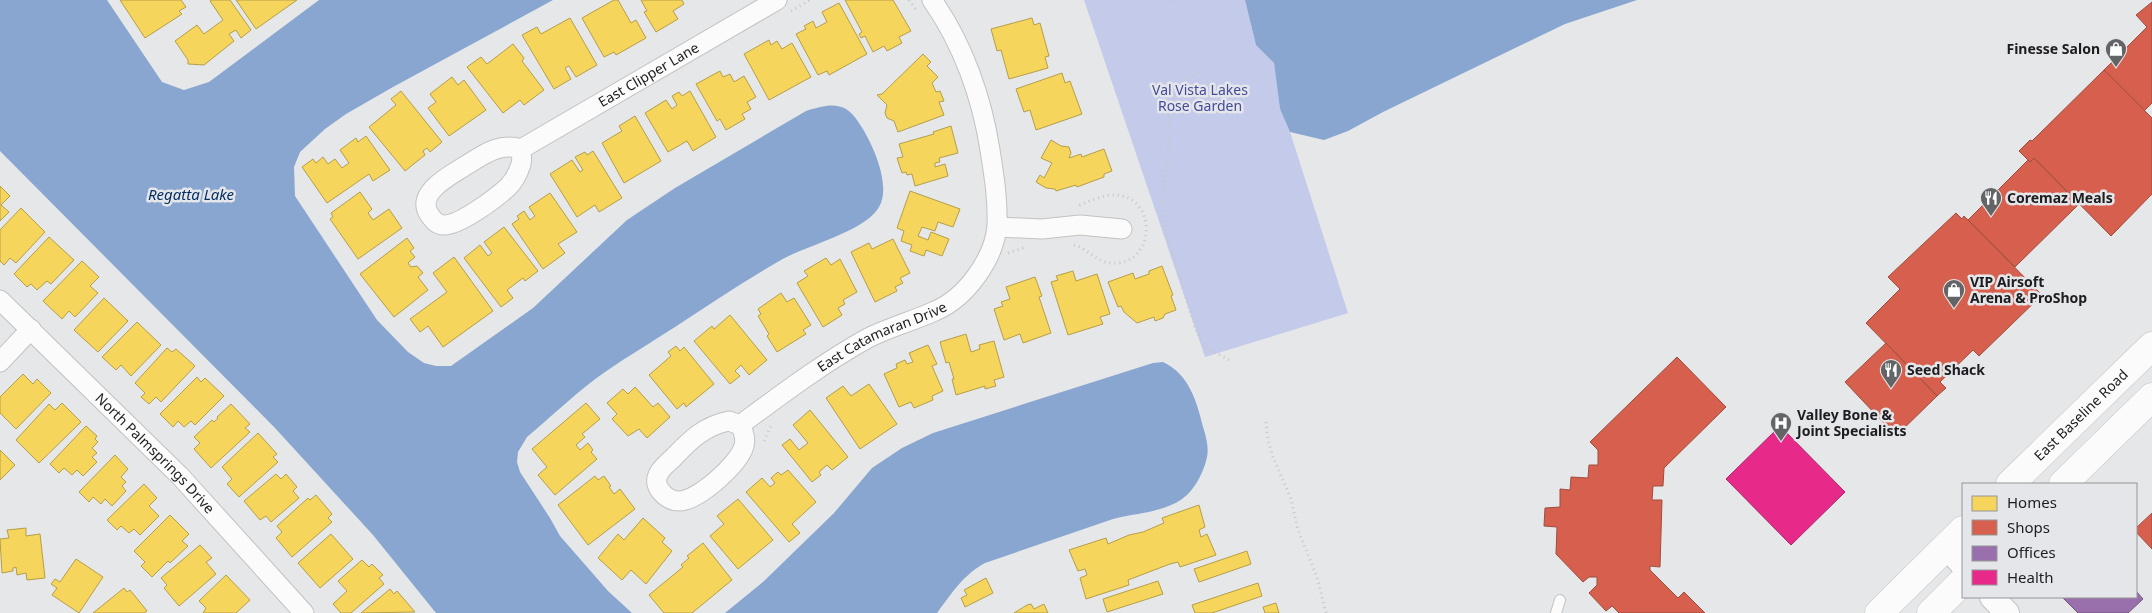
<svg xmlns="http://www.w3.org/2000/svg" width="2152" height="613" font-family="'Noto Sans',sans-serif">
<rect width="100%" height="100%" fill="#e6e7e8"/>
<path fill="#c3caea" d="M1084 0H1245L1256 45 1274 63 1280 109 1290 132 1348 313 1205 357Z"/>
<g fill="#88a6d0">
<path d="M0 0H107L162 82 184 90 209 82 319 0H553L393 87 346 114 325 129 300 152 294 167 295 196 377 320 408 352 424 363 436 366H451L533 308 627 220 675 188 806 111C829 104 845 100 859 123 872 142 892 185 879 207 866 231 805 246 781 260 745 281 710 304 675 327 652 342 628 356 605 372 578 391 553 415 527 437L518 452 517 462 520 472 550 518 560 536 608 591 632 613H436L373 535 275 428 0 151Z"/>
<path d="M1245 0H1637L1565 24 1383 112 1348 131 1324 140 1290 132 1280 109 1274 63 1256 45Z"/>
<path d="M1163 362C1189 374 1197 402 1203 427 1206 436 1209 448 1207 457 1204 472 1194 491 1182 499 1162 513 1135 513 1113 519L985 563C963 575 952 593 937 613H725L763 582 834 513 872 468 902 448 933 433 1153 363Z"/>
</g>
<g fill="#f6d55c" stroke="#b59e4a">
<path d="M120 0H181L186 7 179 11 182 14 145 38Z"/>
<path d="M211 0H230L251 30 241 38 236 30 229 34 234 41 204 65 188 64V60L175 41 197 25 204 34 223 20 210 1Z"/>
<path d="M236 0H297L256 29Z"/>
<path d="M614 0H618L631 23 636 20 646 38 616 55 614 52 604 57 582 18Z"/>
<path d="M641 0H682L684 4 673 11 678 19 656 32 644 12 647 11Z"/>
<path d="M845 0H893L911 31 899 37 902 43 887 51 884 46 873 52 865 36 861 38 859 34 862 32Z"/>
<path d="M839 3 867 54 829 75 827 71 818 75 796 34 806 29 804 26 813 21 816 28 827 22 822 12Z"/>
<path d="M570 18 597 65 576 77 569 66 565 68 571 79 554 89 522 35 537 27 541 34Z"/>
<path d="M1032 18 1034 25 1040 23 1049 56 1045 57 1048 68 1009 79 1001 50 997 51 991 29Z"/>
<path d="M769 40 771 45 777 41 782 49 792 43 811 77 769 100 744 54Z"/>
<path d="M513 44 524 58 522 61 544 90 524 105 520 100 503 113 467 67 481 57 487 64Z"/>
<path d="M923 54 931 62 927 66 938 77 932 83 936 92 940 91 944 101 939 102 944 115 898 132 894 121 887 118 885 113 887 105 877 95 882 94Z"/>
<path d="M720 71 723 77 730 74 734 82 744 76 756 97 747 102 751 109 742 114 745 119 726 130 720 119 717 121 696 84Z"/>
<path d="M1062 73 1065 83 1070 81 1082 114 1036 130 1030 110 1024 112 1016 89Z"/>
<path d="M452 77 458 85 464 80 486 110 449 136 428 108 436 102 430 94Z"/>
<path d="M401 91 442 142 430 152 427 148 423 151 425 155 405 171 369 127 396 105 391 99Z"/>
<path d="M690 91 716 137 693 151 687 141 668 152 645 113 666 100 672 109 677 105 672 96 679 92 682 96Z"/>
<path d="M635 116 661 161 624 183 602 143 622 131 619 126Z"/>
<path d="M951 126 958 153 939 158 940 162 935 163V167L945 164 948 176 915 186 912 174 907 175 906 172 902 173 897 158 903 157 899 144 934 134 933 132Z"/>
<path d="M366 136 390 170 373 181 369 174 327 203 302 167 313 159 316 163 323 157 328 164 335 159 342 168 349 163 340 150 356 138 358 142Z"/>
<path d="M1051 140 1061 146 1069 147 1071 153 1069 158 1081 154 1082 157 1104 149 1112 171 1104 174V177L1077 187 1076 185 1056 191 1055 189 1046 188 1036 182 1040 175 1044 178 1052 163 1041 158Z"/>
<path d="M593 151 622 198 599 212 595 205 577 217 550 174 572 160 580 172 583 170 575 157 585 152 587 155Z"/>
<path d="M0 186 10 196 1 205 9 212 0 221Z"/>
<path d="M910 191 960 209 953 227 938 222 935 231 922 227 918 236 928 240 931 232 949 239 942 256 926 250 924 256 910 251 912 245 901 241 904 231 897 228Z"/>
<path d="M360 192 372 209 368 213 373 220 389 209 402 228 358 259 330 219 333 217 331 213Z"/>
<path d="M550 193 577 232 558 244 565 253 543 269 512 224 519 219 517 216 524 211 530 220 535 216 529 207Z"/>
<path d="M21 208 45 232 16 263 10 258 4 265 0 261V230Z"/>
<path d="M504 227 538 271 525 281 523 278 507 290 513 298 501 307 464 258 480 245 488 256 492 253 484 242Z"/>
<path d="M49 237 74 260 51 284 47 281 37 290 31 284 27 287 14 274Z"/>
<path d="M407 238 414 248 410 251 415 257 408 263 411 267 417 266 423 273 418 277 428 290 394 317 360 274Z"/>
<path d="M893 239 910 273 900 278 903 283 895 287 897 291 875 302 851 252 869 243 872 249Z"/>
<path d="M454 257 493 311 443 347 428 326 420 332 410 319 447 292 433 273Z"/>
<path d="M826 258 831 265 840 259 857 292 843 300 845 304 838 308 842 315 823 327 797 283 808 276 804 271Z"/>
<path d="M82 261 99 277 90 286 98 293 75 317 69 311 62 319 43 301Z"/>
<path d="M1162 266 1173 295 1171 296 1176 310 1165 314 1163 318 1155 321 1154 317 1137 323 1124 312 1121 306 1118 307 1108 282 1133 273 1135 279 1149 274V271Z"/>
<path d="M1073 271 1076 281 1097 274 1110 314 1100 317 1103 324 1068 335 1051 282 1058 280 1056 276Z"/>
<path d="M1035 277 1042 296 1039 297 1051 333 1023 343 1020 334 1004 340 994 309 1003 306 1001 302 1010 299 1006 287Z"/>
<path d="M781 293 787 302 794 298 811 325 803 330 806 334 777 352 767 336 769 334 758 316 761 314 758 309Z"/>
<path d="M104 298 128 321 98 352 74 330Z"/>
<path d="M730 315 767 360 749 375 741 365 735 371 740 376 730 384 694 341 712 326 714 329Z"/>
<path d="M137 322 161 345 131 376 121 365 116 370 102 357Z"/>
<path d="M966 334 971 352 980 349 979 345 994 341 1004 377 994 380 996 386 985 389V386L956 395 952 379H954L949 362 946 363 940 342Z"/>
<path d="M928 345 937 364 932 366 943 391 932 396 933 400 914 408 911 402 899 407 884 374 897 368 896 364 905 360 907 364 913 362 909 353Z"/>
<path d="M676 346 680 351 684 347 714 384 686 407 684 403 677 409 649 375 671 356 668 352Z"/>
<path d="M167 348 172 352 176 349 195 366 161 402 156 397 149 404 141 397 145 393 135 383Z"/>
<path d="M23 374 33 384 37 379 51 393 16 429 0 413V397Z"/>
<path d="M197 377 201 382 205 378 224 396 195 425 191 421 184 427 178 421 173 427 160 414Z"/>
<path d="M869 384 897 424 860 449 826 398 843 386 851 396Z"/>
<path d="M635 387 653 407 658 403 670 417 647 438 639 429 628 436 612 419 617 414 607 403 623 389 628 394Z"/>
<path d="M62 403 81 422 39 463 16 440 49 404 55 410Z"/>
<path d="M586 403 600 419 582 434 585 437 576 445 580 450 588 443 593 450 591 452 597 459 555 495 538 475 547 467 532 449Z"/>
<path d="M231 404 250 424 245 428 250 432 211 468 194 449 200 443 194 437 212 420 214 422 218 418 217 417Z"/>
<path d="M810 410 848 457 832 470 827 465 819 472 821 475 812 482 782 445 790 439 799 450 808 443 793 425Z"/>
<path d="M86 426 97 436 95 439 98 442 92 448 97 453 92 457 97 462 83 476 77 470 72 475 64 468 59 473 50 464Z"/>
<path d="M258 433 277 454 273 457 278 462 239 497 227 484 232 479 222 467Z"/>
<path d="M0 450 15 465 0 480Z"/>
<path d="M115 455 128 469 121 477 126 482 122 486 126 491 112 506 105 499 101 504 93 497 89 502 79 492Z"/>
<path d="M788 470 816 502 792 524 800 533 789 542 746 492 762 478 770 487 775 483 771 478 778 472 781 475Z"/>
<path d="M276 474 281 479 286 474 297 487 293 491 299 498 271 522 266 516 260 520 244 501Z"/>
<path d="M595 476 598 480 604 476 611 486 609 487 614 494 620 489 635 509 588 545 558 505Z"/>
<path d="M144 484 157 498 149 506 159 516 140 535 134 529 129 533 121 526 117 530 107 520Z"/>
<path d="M316 495 332 514 328 518 332 522 292 557 276 538 282 532 277 526 308 498 310 500Z"/>
<path d="M738 499 773 540 738 569 710 536 724 524 717 516Z"/>
<path d="M1199 505 1205 527 1199 530 1201 537 1207 534 1216 555 1180 567 1178 562 1170 564 1128 580 1129 585 1086 599 1080 578 1087 575 1085 569 1078 571 1069 550 1106 538 1108 544 1129 535 1143 532 1164 523 1162 518Z"/>
<path d="M170 515 189 534 182 541 188 546 170 563 168 561 152 577 141 566 145 562 134 551Z"/>
<path d="M643 518 665 538 662 542 672 551 646 584 631 570 622 580 598 558 618 534 624 540Z"/>
<path d="M26 528V536L40 534 45 578 27 580 26 573 17 575 16 567 13 568V571L2 573 0 539 9 538 7 530Z"/>
<path d="M331 534 353 559 320 588 298 563Z"/>
<path d="M703 543 732 580 692 613H664L649 595 683 567 681 565 689 558 687 556Z"/>
<path d="M200 545 212 558 206 562 216 574 179 606 164 588 167 585 161 578Z"/>
<path d="M1247 551 1251 564 1199 582 1194 569Z"/>
<path d="M76 559 103 577 79 613 52 595 57 588 51 584 55 579 60 582Z"/>
<path d="M362 560 369 567 372 564 383 575 379 578 384 584 351 613H341L333 604 347 591 338 581Z"/>
<path d="M226 575 250 600 236 613H203L206 608 199 601Z"/>
<path d="M986 578 993 593 965 607 961 598 967 595 964 590Z"/>
<path d="M1158 581 1163 594 1107 612 1103 599Z"/>
<path d="M1258 583 1262 596 1212 613H1195L1192 605Z"/>
<path d="M124 588 127 592 130 590 147 611 144 613H93Z"/>
<path d="M390 589 394 594 397 591 415 612 361 613Z"/>
<path d="M1276 603 1279 613H1265L1263 607Z"/>
<path d="M1031 604 1034 609 1044 604 1048 613H1014L1027 605Z"/>
</g>
<g fill="#d6604d" stroke="#9e4c3f">
<path d="M2152 2V103L2144 111 2104 70 2147 27 2136 15Z"/>
<path d="M2104 70 2152 118V194L2111 236 2034 158 2030 162 2019 151 2030 140 2032 141Z"/>
<path d="M2034 158 2079 204 2015 267 1968 220 2028 160 2030 162Z"/>
<path d="M1956 213 1962 219 1964 216 2042 295 1979 356 1973 350 1940 382 1946 388 1937 396 1866 323 1900 289 1888 277Z"/>
<path d="M1886 343 1937 396 1896 436 1845 382Z"/>
<path d="M1677 357 1726 407 1664 468 1663 486H1653L1652 500H1662L1660 567 1650 566V570L1678 598 1684 592 1705 613H1619L1612 606 1606 611 1589 593 1597 585V577H1589L1583 582 1556 554 1557 527 1544 526 1545 508 1560 507V489L1570 490 1571 477 1588 478 1589 465H1598V450L1590 442Z"/>
<path d="M2152 513V549L2136 532V528Z"/>
</g>
<path fill="#9970ab" stroke="#745781" d="M2136 591 2143 599 2128 613H2078L2062 597H2136Z"/>
<path fill="#e7298a" stroke="#aa256a" d="M1780 426 1845 492 1791 545 1726 479Z"/>
<g fill="none" stroke-linecap="round" stroke-linejoin="round">
<g stroke="#c1c2c3" stroke-width="12">
<path id="service" d="M1556 613 1560 600"/>
</g>
<g stroke="#c1c2c3" stroke-width="21">
<g id="minor">
<path id="s1" d="M521 149C521 154 523 162 520 167 518 173 513 182 508 187 496 198 459 226 443 225 436 224 433 220 429 214 415 193 451 175 465 166 483 155 499 142 521 149L777 0"/>
<path d="M997 227 1042 229 1080 225 1122 229"/>
<path id="s2" d="M0 300 180 476 304 613"/>
<path d="M0 362 31 329"/>
<path d="M729 421 740 425C744 432 746 438 744 446 739 464 698 501 679 501 667 501 652 487 658 475 660 469 669 462 673 458 690 440 704 426 729 421Z"/>
<path id="s3" d="M740 425C782 394 823 363 868 338 890 327 913 321 935 311 966 298 994 259 997 226 998 200 994 175 990 150 982 98 963 44 932 0"/>
</g>
</g>
<g stroke="#c1c2c3" stroke-width="26">
<g id="tertiary">
<path d="M1947 547 1963 565"/>
<path d="M1992 597 2007 613"/>
</g>
</g>
<g stroke="#c1c2c3" stroke-width="29">
<g id="primary">
<path id="s4" d="M2010 484 2152 346"/>
<path d="M2063 484 2152 397"/>
<path d="M1879 613 1963 530"/>
<path d="M1931 613 1963 581"/>
</g>
</g>
<g stroke="#c7c7c8" stroke-width="3" stroke-dasharray="1 4" stroke-linecap="butt">
<path d="M909 0 916 10"/>
<path d="M1174 0V1"/>
<path d="M791 11 810 0"/>
<path d="M1198 73 1185 82 1169 104 1168 163 1164 181 1162 218 1195 328 1205 347 1231 361"/>
<path d="M1074 245C1090 249 1098 266 1119 263 1157 257 1155 196 1115 195 1103 195 1089 201 1078 206"/>
<path d="M1008 253 1026 247"/>
<path d="M1266 422 1268 440 1273 457 1291 499 1298 530 1317 577 1326 613"/>
<path d="M764 441 772 424"/>
</g>
<use href="#service" stroke="#fbfbfc" stroke-width="10"/>
<use href="#minor" stroke="#fbfbfc" stroke-width="19"/>
<use href="#tertiary" stroke="#fbfbfc" stroke-width="24"/>
<use href="#primary" stroke="#fbfbfc" stroke-width="28"/>
</g>
<defs>
<g id="shop-pin" transform="scale(1.125)"><path d="M0 17L-7.5 6A9.5 9.5 0 1 1 7.5 6Z" fill="#636465" stroke="#e5e6e9"/><path d="M-5-2.5h2.3a2.7 3.5 0 0 1 5.4 0H5L5.5 6h-11ZM-1.5-2.5h3a1.5 2.3 0 0 0-3 0Z" fill="#fff"/></g>
<g id="restaurant-pin" transform="scale(1.125)"><path d="M0 17L-7.5 6A9.5 9.5 0 1 1 7.5 6Z" fill="#636465" stroke="#e5e6e9"/><path d="M-5-6h1v4h1v-4h1v4h1v-4h1v5L-1.5 .5V6h-2V.5L-5-1ZM5-6V6H3V1.5H1.5Q1.5-4 5-6Z" fill="#fff"/></g>
<g id="hospital-pin" transform="scale(1.125)"><path d="M0 17L-7.5 6A9.5 9.5 0 1 1 7.5 6Z" fill="#636465" stroke="#e5e6e9"/><path d="M-5-5h3v3.5h4V-5h3V5h-3V1.5h-4V5h-3Z" fill="#fff"/></g>
</defs>
<g fill-rule="evenodd">
<use href="#shop-pin" x="2116" y="49"/>
<use href="#restaurant-pin" x="1991" y="198"/>
<use href="#shop-pin" x="1954" y="290"/>
<use href="#restaurant-pin" x="1891" y="370"/>
<use href="#hospital-pin" x="1781" y="423"/>
</g>
<g text-anchor="middle" stroke-width="5" stroke-linejoin="round" paint-order="stroke">
<g font-size="14" font-weight="bold" fill="#1d1d1f" stroke="#e5e6e9" text-anchor="start">
<text x="2100" y="54" text-anchor="end">Finesse Salon</text>
<text x="2007" y="203">Coremaz Meals</text>
<text x="1970" y="287">VIP Airsoft<tspan x="1970" dy="16">Arena &amp; ProShop</tspan></text>
<text x="1907" y="375">Seed Shack</text>
<text x="1797" y="420">Valley Bone &amp;<tspan x="1797" dy="16">Joint Specialists</tspan></text>
</g>
<g font-size="14" fill="#1d1d1f" stroke="#e5e6e9">
<text dy="5" stroke="none"><textPath href="#s1" startOffset="412">East Clipper Lane</textPath></text>
<text dy="5" stroke="none"><textPath href="#s3" startOffset="168">East Catamaran Drive</textPath></text>
<text dy="5" stroke="none"><textPath href="#s4" startOffset="99">East Baseline Road</textPath></text>
<text dy="5" stroke="none"><textPath href="#s2" startOffset="218">North Palmsprings Drive</textPath></text>
</g>
<g font-size="14" fill="#424c9d" stroke="#e5e6e9">
<text x="1200" y="95">Val Vista Lakes<tspan x="1200" dy="16">Rose Garden</tspan></text>
</g>
<g font-size="15" font-style="italic" fill="#053066" stroke="#e5e6e9">
<text x="191" y="200">Regatta Lake</text>
</g>
</g>
<rect x="1962" y="483" width="175" height="115" fill="#e5e6e9" stroke="#959698"/>
<rect x="1972" y="496" width="25" height="15" fill="#f6d55c" stroke="#959698"/>
<text x="2007" y="508" font-size="15" fill="#1d1d1f">Homes</text>
<rect x="1972" y="520" width="25" height="15" fill="#d6604d" stroke="#959698"/>
<text x="2007" y="533" font-size="15" fill="#1d1d1f">Shops</text>
<rect x="1972" y="546" width="25" height="15" fill="#9970ab" stroke="#959698"/>
<text x="2007" y="558" font-size="15" fill="#1d1d1f">Offices</text>
<rect x="1972" y="570" width="25" height="15" fill="#e7298a" stroke="#959698"/>
<text x="2007" y="583" font-size="15" fill="#1d1d1f">Health</text>
</svg>
